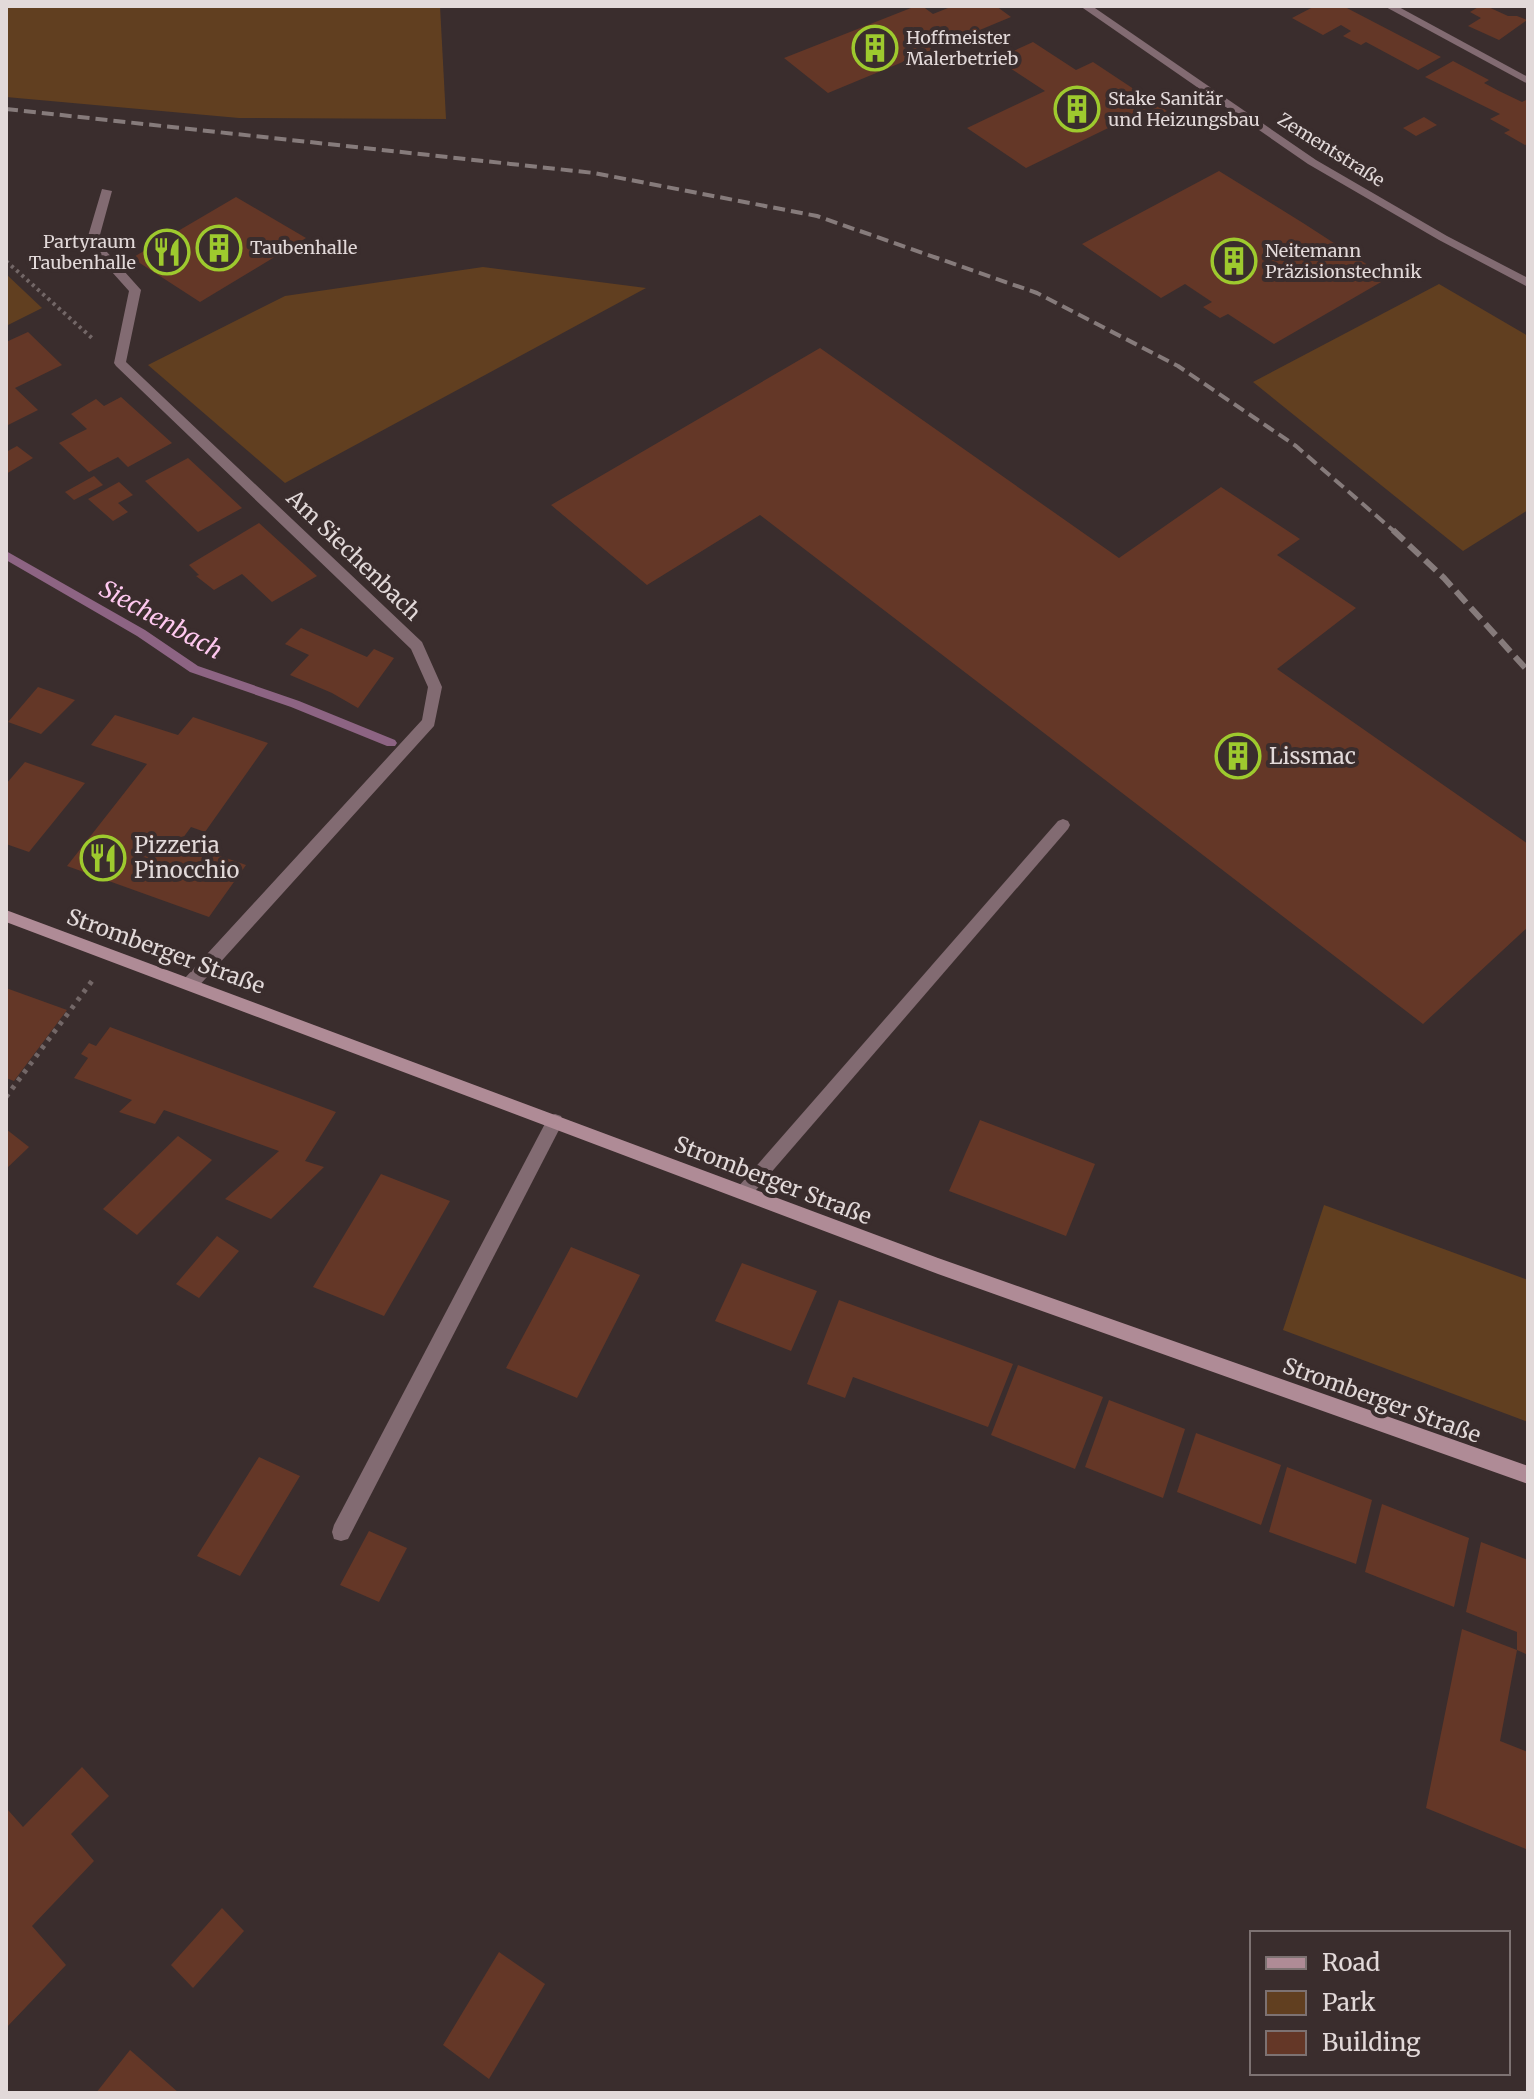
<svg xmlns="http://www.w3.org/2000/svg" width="1534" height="2099" font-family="Merriweather,serif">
<rect width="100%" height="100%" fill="#3a2d2d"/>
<g fill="#613f20">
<path d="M6 6H440L446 119 239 118 6 97Z"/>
<path d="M483 267 646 288 285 483 148 365 285 296Z"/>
<path d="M6 274 42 308 6 326Z"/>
<path d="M1439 284 1528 336V510L1463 551 1253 382Z"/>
<path d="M1324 1205 1528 1280V1422L1283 1330Z"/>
</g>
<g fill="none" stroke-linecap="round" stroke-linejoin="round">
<path fill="#8d6483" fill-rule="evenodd" d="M6 551 145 630 198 666 299 701 395 740 397 743 395 746H387L291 707 190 672 137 636 6 560Z"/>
</g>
<g fill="#643727">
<path d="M916 6H922L933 14 953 6H996L1011 17 828 93 784 58Z"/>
<path d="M1315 6H1343L1441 57 1418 70 1366 42 1361 45 1343 36 1351 31 1341 25 1323 35 1292 18Z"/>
<path d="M1480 6H1486L1508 16H1517L1527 20 1499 40 1468 26 1481 18 1470 12Z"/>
<path d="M1033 42 1076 70 1093 62 1167 111 1147 121 1137 114 1026 168 967 128 1045 91 996 59Z"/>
<path d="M1453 61 1489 80 1484 83 1499 91 1522 102 1528 99V144L1525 145 1504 133 1510 130 1490 119 1500 114 1425 77Z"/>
<path d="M1424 117 1437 125 1416 136 1403 128Z"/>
<path d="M1219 171 1303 223 1388 278 1274 344 1228 314 1220 318 1203 307 1212 302 1185 284 1161 298 1082 244Z"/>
<path d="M236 197 306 238 200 302 132 258Z"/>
<path d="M28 332 62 365 15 388 38 410 6 426V342Z"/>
<path d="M820 348 1119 558 1221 487 1300 539 1277 555 1356 608 1277 669 1528 844V927L1423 1024 760 515 647 585 551 505Z"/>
<path d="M121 397 172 443 128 467 118 457 89 472 59 443 87 429 71 414 96 399 104 406Z"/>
<path d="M17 446 33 458 6 474V452Z"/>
<path d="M188 458 242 508 198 532 145 481Z"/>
<path d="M94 476 103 485 74 500 65 492Z"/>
<path d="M119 482 133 495 118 503 128 512 113 521 88 499Z"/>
<path d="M259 523 317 576 272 602 242 574 214 590 196 576 199 575 189 565Z"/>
<path d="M301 628 367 657 374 649 394 658 358 708 332 693 290 675 309 655 285 644Z"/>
<path d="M38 687 75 700 41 734 8 722Z"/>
<path d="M115 715 178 735 193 717 268 743 205 832 191 827 180 842 246 865 209 917 67 866 147 764 91 745Z"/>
<path d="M25 762 85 783 29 852 6 844V784Z"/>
<path d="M6 988 67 1010 14 1081 6 1078Z"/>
<path d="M110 1027 336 1112 305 1161 324 1167 271 1219 225 1199 279 1151 164 1110 155 1124 119 1112 132 1100 74 1078 88 1058 81 1054 89 1043 96 1046Z"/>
<path d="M980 1120 1095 1164 1066 1236 949 1191Z"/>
<path d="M6 1129 29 1147 6 1169Z"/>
<path d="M178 1136 212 1160 137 1235 103 1209Z"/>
<path d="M381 1174 450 1201 384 1316 313 1287Z"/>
<path d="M217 1236 239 1251 199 1298 176 1284Z"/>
<path d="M571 1247 640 1275 577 1398 506 1368Z"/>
<path d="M742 1263 817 1291 791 1351 715 1321Z"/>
<path d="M839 1300 1013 1364 988 1427 853 1377 845 1398 807 1384Z"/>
<path d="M1018 1365 1103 1397 1075 1469 991 1435Z"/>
<path d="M1109 1400 1185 1429 1163 1498 1085 1467Z"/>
<path d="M1196 1433 1281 1465 1261 1525 1177 1492Z"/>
<path d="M259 1457 300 1476 240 1576 197 1556Z"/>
<path d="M1287 1467 1372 1500 1356 1564 1269 1532Z"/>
<path d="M1382 1504 1469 1538 1454 1607 1365 1572Z"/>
<path d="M369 1531 407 1548 379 1602 340 1585Z"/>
<path d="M1481 1542 1528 1560V1655L1517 1650V1632L1466 1612Z"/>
<path d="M1462 1629 1517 1650 1500 1741 1528 1752 1526 1849 1426 1808Z"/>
<path d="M82 1767 109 1796 71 1834 94 1861 32 1926 66 1965 6 2028V1812L8 1810 23 1827Z"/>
<path d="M222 1908 244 1931 193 1988 171 1965Z"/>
<path d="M499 1952 545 1984 489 2079 443 2045Z"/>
<path d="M130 2050 179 2093H96Z"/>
</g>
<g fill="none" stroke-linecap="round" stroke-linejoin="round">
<path stroke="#736767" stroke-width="4" stroke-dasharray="3 4" stroke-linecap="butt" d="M6 261 92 338"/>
<path stroke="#736767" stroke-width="5" stroke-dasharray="4 6" stroke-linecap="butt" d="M6 1097 92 981"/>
<g fill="#826b72" fill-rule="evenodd">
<path d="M102 189 112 191 98 242 141 290 126 362 422 642 442 687 434 726 197 988H185L183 983 185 978 422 720 428 687 411 649 116 366 114 363 129 291 86 243Z"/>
<path d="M1063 819 1068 821 1070 825 1068 829 750 1197 744 1199 738 1197 736 1192 738 1187 1058 821Z"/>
<path d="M555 1114 561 1116 563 1121 561 1126 348 1539 341 1541 334 1539 332 1532 334 1525 549 1116Z"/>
</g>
<path fill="#826b72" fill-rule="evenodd" d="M1384 6H1397L1528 77V84Z"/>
<path fill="#826b72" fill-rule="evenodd" d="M1080 6H1092L1316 160 1447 236 1528 278V287L1439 240 1308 164Z"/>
<path fill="#af8b96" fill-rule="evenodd" d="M6 910 938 1258 1528 1466V1484L938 1274 6 922Z"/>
<path stroke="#867b7b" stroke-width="4" stroke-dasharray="12 6" stroke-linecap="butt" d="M6 109 594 173 817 216 1037 293 1178 366 1296 446 1395 532"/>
<path stroke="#867b7b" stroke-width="6" stroke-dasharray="15 7" stroke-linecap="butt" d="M1393 530 1444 578 1528 671"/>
</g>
<defs>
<g id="building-ring" transform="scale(2.3)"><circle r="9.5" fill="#3a2d2d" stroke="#9eca2e" stroke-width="1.5"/><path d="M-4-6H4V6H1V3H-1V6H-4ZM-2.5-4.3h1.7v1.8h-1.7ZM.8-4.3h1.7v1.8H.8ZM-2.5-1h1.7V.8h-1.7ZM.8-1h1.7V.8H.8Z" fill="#9eca2e"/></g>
<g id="restaurant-ring" transform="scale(2.3)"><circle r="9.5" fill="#3a2d2d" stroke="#9eca2e" stroke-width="1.5"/><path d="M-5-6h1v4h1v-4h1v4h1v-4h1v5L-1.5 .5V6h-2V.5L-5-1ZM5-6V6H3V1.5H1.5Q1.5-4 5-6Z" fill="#9eca2e"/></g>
</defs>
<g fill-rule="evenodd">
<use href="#building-ring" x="875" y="48"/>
<use href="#building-ring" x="1077" y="109"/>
<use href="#building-ring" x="219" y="248"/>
<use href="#restaurant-ring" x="167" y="252"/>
<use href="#building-ring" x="1234" y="261"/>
<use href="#building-ring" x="1238" y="756"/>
<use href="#restaurant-ring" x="103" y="858"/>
</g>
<g text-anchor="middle" stroke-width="8" stroke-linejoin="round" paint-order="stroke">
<g font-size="18" fill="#e2d9d9" stroke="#3a2d2d" text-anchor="start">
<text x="906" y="44">Hoffmeister<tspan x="906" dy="21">Malerbetrieb</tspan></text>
<text x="1108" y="105">Stake Sanitär<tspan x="1108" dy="21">und Heizungsbau</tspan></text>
<text x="136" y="248" text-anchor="end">Partyraum<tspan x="136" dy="21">Taubenhalle</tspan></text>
<text x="250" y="254">Taubenhalle</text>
<text x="1265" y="257">Neitemann<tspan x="1265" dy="21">Präzisionstechnik</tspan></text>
</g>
<g font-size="18" fill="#e2d9d9" stroke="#3a2d2d">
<text transform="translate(1331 150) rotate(32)" y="6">Zementstraße</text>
</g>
<g font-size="22" fill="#e2d9d9" stroke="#3a2d2d">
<text transform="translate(354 555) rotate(44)" y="8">Am Siechenbach</text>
<text transform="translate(166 951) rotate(20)" y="8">Stromberger Straße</text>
<text transform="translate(773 1180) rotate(21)" y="8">Stromberger Straße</text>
<text transform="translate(1382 1400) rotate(20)" y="8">Stromberger Straße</text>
</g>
<g font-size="22" fill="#e2d9d9" stroke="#3a2d2d" text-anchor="start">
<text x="1269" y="764">Lissmac</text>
<text x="134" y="853">Pizzeria<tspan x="134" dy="25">Pinocchio</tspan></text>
</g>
<g font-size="24" font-style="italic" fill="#fec8ef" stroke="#3a2d2d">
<text transform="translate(161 620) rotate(29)" y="8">Siechenbach</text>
</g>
</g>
<rect width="1534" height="2099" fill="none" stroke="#e2d9d9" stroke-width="16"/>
<rect x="1250" y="1931" width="260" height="144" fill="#3a2d2d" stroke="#7d7272" stroke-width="2"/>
<rect x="1266" y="1957" width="40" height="12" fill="#af8b96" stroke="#7d7272" stroke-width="2"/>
<text x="1322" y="1971" font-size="24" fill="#e2d9d9">Road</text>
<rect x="1266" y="1991" width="40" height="24" fill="#613f20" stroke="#7d7272" stroke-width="2"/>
<text x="1322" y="2011" font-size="24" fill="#e2d9d9">Park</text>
<rect x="1266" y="2031" width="40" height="24" fill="#643727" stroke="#7d7272" stroke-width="2"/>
<text x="1322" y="2051" font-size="24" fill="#e2d9d9">Building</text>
</svg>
